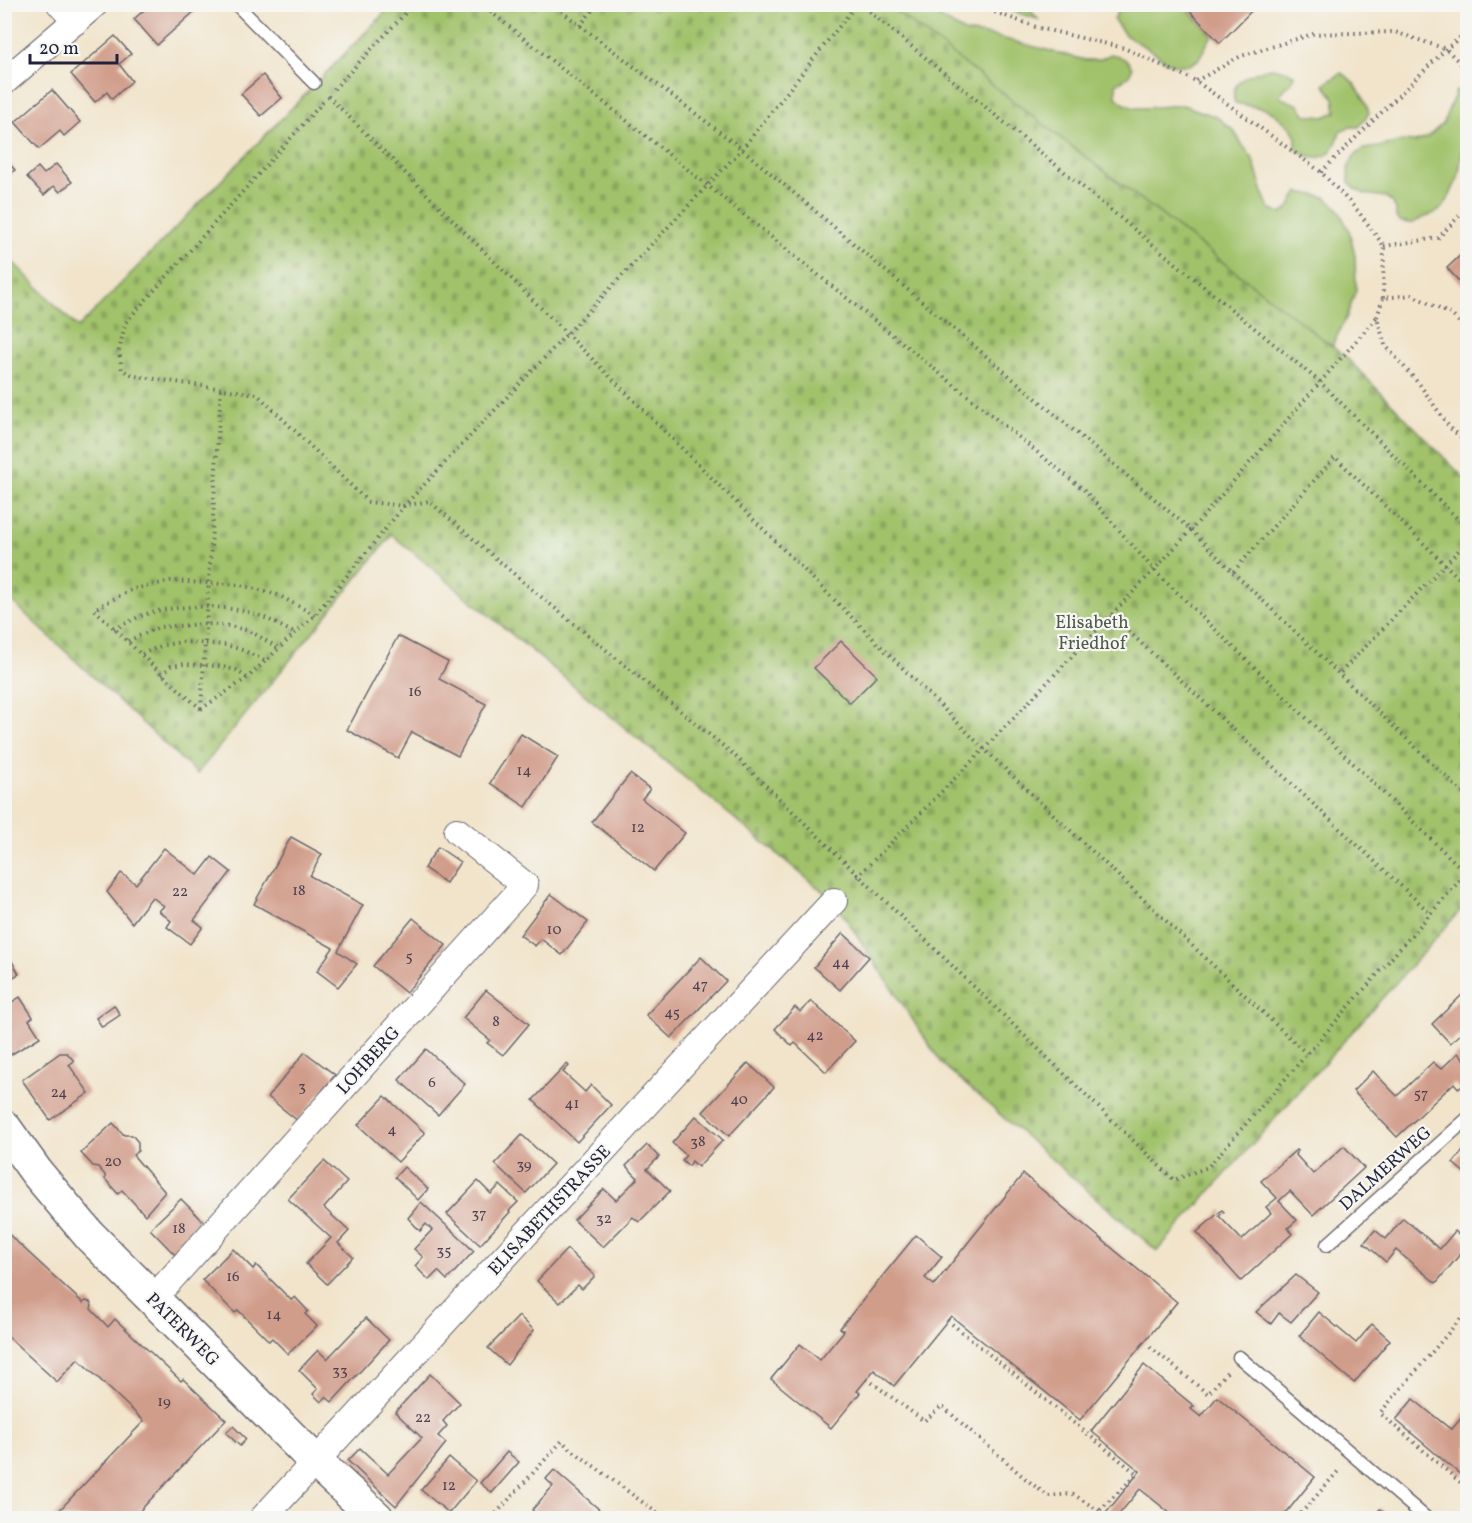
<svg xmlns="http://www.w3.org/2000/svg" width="1472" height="1523" font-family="Vollkorn,serif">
<defs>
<pattern id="cemetery-stones" width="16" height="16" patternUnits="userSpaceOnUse" patternTransform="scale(1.5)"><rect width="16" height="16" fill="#a1c26b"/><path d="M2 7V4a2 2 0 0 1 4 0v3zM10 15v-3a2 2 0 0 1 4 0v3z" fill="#8aa65e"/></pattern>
</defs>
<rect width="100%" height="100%" fill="#f6f6f2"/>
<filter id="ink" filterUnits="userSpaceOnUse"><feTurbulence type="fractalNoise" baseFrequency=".0167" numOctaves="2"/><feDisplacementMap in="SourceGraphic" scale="12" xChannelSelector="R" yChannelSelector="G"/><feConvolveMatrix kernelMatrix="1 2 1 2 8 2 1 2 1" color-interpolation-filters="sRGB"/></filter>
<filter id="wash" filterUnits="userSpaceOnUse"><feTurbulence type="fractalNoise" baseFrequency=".008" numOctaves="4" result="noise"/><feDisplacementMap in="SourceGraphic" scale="24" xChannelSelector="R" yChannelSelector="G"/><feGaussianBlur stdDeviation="1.35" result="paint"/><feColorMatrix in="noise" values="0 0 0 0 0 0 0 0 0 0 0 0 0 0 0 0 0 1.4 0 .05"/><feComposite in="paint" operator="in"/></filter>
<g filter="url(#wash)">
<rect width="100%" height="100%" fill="#f1e4cb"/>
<path fill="url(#cemetery-stones)" stroke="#627253" stroke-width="1.5" d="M392 5H888L1343 354 1467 481V903L1157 1251 942 1064 834 901 392 535 197 774 5 595 4 253 78 328Z"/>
<g fill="#a1c26b" stroke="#627253" stroke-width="1.5">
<path d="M888 5H920L964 32 993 36 1085 60H1099L1111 54C1121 57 1129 59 1132 69L1128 77 1116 84V97L1123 103 1134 108H1144L1183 105 1217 117 1234 131 1243 146 1252 157 1265 199 1269 208 1281 214C1292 208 1291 202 1298 192L1325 197 1337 207 1349 230 1355 256 1356 290 1347 316 1332 346Z"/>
<path d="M991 5H1026L1038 19Z"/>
<path d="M1120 5H1183L1212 35 1198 60 1189 65H1175L1165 61 1154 52 1125 35 1114 20Z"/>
<path d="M1270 68 1285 70 1295 75C1290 88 1284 86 1279 97L1299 105 1306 115 1324 117 1336 112 1334 98 1324 84 1342 73C1355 81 1365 98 1369 113L1359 127H1350L1340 131C1334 157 1318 166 1296 149V137L1291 128 1275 114 1266 109 1235 103C1227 80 1253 73 1270 68Z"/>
<path d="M1465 88H1468L1467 145 1462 154 1458 178 1447 201 1439 211 1412 223 1401 222 1396 218V210L1393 203 1386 197 1365 194 1355 189 1349 182 1348 169 1351 162 1354 156 1364 149 1379 147 1402 141 1415 142 1427 138 1443 123 1456 91Z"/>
</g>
<g id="blocks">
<g fill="#d19d8b">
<path d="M151 4H191L196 10 157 45 134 19Z"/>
<path d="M1183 4H1258L1220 43Z"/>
<path d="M115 36 131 54 119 64 132 81 112 99 107 92 95 102 71 74Z"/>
<path d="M263 75 282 98 261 116 241 94Z"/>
<path d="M52 90 80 122 64 136 60 131 39 149 15 122Z"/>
<path d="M4 158 15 170 4 179Z"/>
<path d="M56 164 72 182 60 192 54 186 44 195 27 177 38 167 44 174Z"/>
<path d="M1467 249V290L1447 268Z"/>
<path d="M398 636 448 662 439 679 486 704 458 756 412 732 398 758 347 730Z"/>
<path d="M841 641 877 676 850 703 814 668Z"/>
<path d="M521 734 558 757 526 807 490 783Z"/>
<path d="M630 774 650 789 642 799 685 833 654 871 592 822Z"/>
<path d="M291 837 322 854 310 876 363 905 338 951 357 964 338 987 317 971 333 948 254 904Z"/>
<path d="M438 847 460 862 446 883 424 868Z"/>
<path d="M164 848 198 875 212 857 231 872 194 920 203 927 190 944 167 927 171 921 159 911 164 906 152 897 132 923 107 892 121 873 136 884Z"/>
<path d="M551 894 588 922 562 955 541 939 535 946 520 935Z"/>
<path d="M413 918 446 945 406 993 373 966Z"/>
<path d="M843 933 869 957 840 990 814 967Z"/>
<path d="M4 947 19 974 4 982Z"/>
<path d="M701 957 726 981 671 1038 646 1015Z"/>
<path d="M486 990 529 1024 503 1055 487 1043 490 1040 463 1018Z"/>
<path d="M1464 993 1466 995 1463 997 1467 1001V1042L1461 1034 1450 1043 1432 1024Z"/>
<path d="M20 997 33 1017 29 1020 40 1037 7 1057 4 1054V1007Z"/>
<path d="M811 1001 855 1041 826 1072 795 1043 792 1046 775 1029 795 1007 800 1012Z"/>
<path d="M114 1005 120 1015 102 1027 96 1018Z"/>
<path d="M426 1049 465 1084 438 1115 399 1080Z"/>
<path d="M305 1052 335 1075 298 1121 268 1097Z"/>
<path d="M60 1053H67L74 1061 69 1065 89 1093 50 1120 22 1080Z"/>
<path d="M1458 1053 1467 1063V1081L1459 1089 1454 1083 1397 1137 1353 1091 1373 1071 1397 1096 1433 1062 1441 1069Z"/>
<path d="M748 1063 774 1087 729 1136 703 1112Z"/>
<path d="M567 1064 569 1066 563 1072 585 1092 591 1085 611 1105 577 1142 533 1100Z"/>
<path d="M385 1096 425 1133 398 1162 358 1125Z"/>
<path d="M696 1116 723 1140 698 1167 692 1161 689 1166 682 1160 686 1155 672 1143Z"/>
<path d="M113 1123 124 1135H132L138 1142V1151L133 1155 165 1192 145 1215 122 1190 118 1194 105 1179V1175L98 1167 93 1166 81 1153Z"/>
<path d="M522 1135 553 1164 526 1193 495 1164Z"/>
<path d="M647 1145 659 1157 647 1169 670 1191 639 1222 633 1217 603 1247 574 1220 604 1189 616 1200 638 1178 626 1166Z"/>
<path d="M1344 1146 1364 1168 1313 1215 1290 1191 1279 1201 1297 1220 1288 1228 1292 1234 1241 1281 1197 1232 1222 1210 1224 1212 1219 1216 1242 1240 1271 1213 1266 1207 1277 1198 1261 1181 1296 1150 1298 1151 1295 1154 1313 1174Z"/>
<path d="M1467 1146V1175L1453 1163Z"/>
<path d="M324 1161 347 1182 324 1208 349 1231 338 1243 353 1257 327 1284 306 1264 331 1238 288 1199Z"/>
<path d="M404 1167 428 1189 418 1200 395 1177Z"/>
<path d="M1023 1174 1177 1302 1080 1420 951 1316 894 1386 874 1370 857 1391 860 1393 831 1428 771 1379 800 1344 820 1360 844 1331 840 1328 916 1235 942 1257 925 1278 934 1285Z"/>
<path d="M478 1181 491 1194 500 1185 518 1202 509 1211 510 1212 480 1245 447 1214Z"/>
<path d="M181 1199 208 1226 178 1258 150 1229Z"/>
<path d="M421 1202 474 1251 447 1280 438 1271 429 1280 415 1266 423 1257 414 1249 432 1230 426 1224 420 1231 408 1218Z"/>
<path d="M1403 1218 1440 1249 1455 1231 1467 1241V1246L1436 1283 1396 1250 1386 1262 1364 1243 1375 1230 1386 1239Z"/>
<path d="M4 1230 83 1303 86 1301 90 1302 92 1306 91 1309 108 1327 115 1319 181 1381 183 1379 226 1420 133 1518H52L144 1421 78 1359 57 1382 4 1333Z"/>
<path d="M233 1249 253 1269 256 1265 291 1300 295 1297 308 1311 305 1314 317 1326 288 1354 272 1338 269 1341 238 1310 235 1313 202 1280Z"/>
<path d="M567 1249 595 1276 582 1289 578 1285 560 1303 537 1281Z"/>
<path d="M1296 1275 1318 1292 1291 1322 1279 1313 1271 1324 1256 1312Z"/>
<path d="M1319 1312 1356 1343 1372 1324 1390 1340 1354 1383 1299 1336Z"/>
<path d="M519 1316 534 1330 507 1365 488 1348Z"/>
<path d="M366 1318 389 1340 332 1402 326 1397 321 1402 313 1394 318 1389 299 1370 318 1350 327 1359Z"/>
<path d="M1144 1365 1194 1406 1191 1409 1201 1417 1217 1397 1315 1477 1282 1518H1176L1140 1489 1116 1518H1102L1140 1471 1091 1431Z"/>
<path d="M430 1374 460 1403 443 1421 447 1426 438 1436 446 1443 396 1506 348 1461 360 1448 388 1474 422 1438 395 1412Z"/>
<path d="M1413 1399 1448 1427 1452 1429 1467 1411V1470L1462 1476 1396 1420Z"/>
<path d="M233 1426 246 1439 240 1446 226 1433Z"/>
<path d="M507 1452 519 1462 492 1493 480 1483Z"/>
<path d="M449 1458 476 1481 449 1513 421 1490Z"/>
<path d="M554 1470 609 1518H541L532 1510 553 1486 546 1479Z"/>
<path d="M1380 1509 1391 1518H1372Z"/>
</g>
</g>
</g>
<g filter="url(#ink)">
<use href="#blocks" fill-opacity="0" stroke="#6a666d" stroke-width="1.5"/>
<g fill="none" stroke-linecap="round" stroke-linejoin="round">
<g stroke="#6a666d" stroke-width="15">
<g id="lane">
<path d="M236 4 314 83"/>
<path d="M1327 1245 1468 1118"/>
<path d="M1239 1357 1426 1518"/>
</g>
</g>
<g stroke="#6a666d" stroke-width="28">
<g id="street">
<path d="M60 4 76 21"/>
<path d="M4 82 95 4"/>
<path d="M153 1299 525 885 457 831"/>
<path d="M263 1518 834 901"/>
</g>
</g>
<g stroke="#6a666d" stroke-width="36">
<path id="secondary" d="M4 1127 37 1173 90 1236 316 1462 377 1518"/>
</g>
<g stroke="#6a666d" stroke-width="4" stroke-dasharray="1.5 4.5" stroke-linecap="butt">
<path d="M481 4 707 185 1084 490 1154 570 1468 875"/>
<path d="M552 4 742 149 1191 530 1233 572 1335 457 1468 587"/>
<path d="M860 4 1320 382 1467 528V539L1461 548 1339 674"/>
<path d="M972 4 1039 28 1124 48 1196 81 1321 172 1358 211 1384 246 1383 298"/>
<path d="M580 26 597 4"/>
<path d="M1196 81 1241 56 1313 34 1395 32 1446 49 1468 71"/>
<path d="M334 89 414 4"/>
<path d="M328 96 984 749 1307 1054"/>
<path d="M323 102 125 323 119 351 122 370 135 376 257 394 368 502 404 506 429 501 534 591 733 754 1174 1180 1208 1167 1468 871"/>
<path d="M1321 172 1446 49 1468 31"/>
<path d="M1384 246 1438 238 1468 207"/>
<path d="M1377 317 1383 298 1412 295 1452 315 1468 331"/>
<path d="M1233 572 1468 798"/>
<path d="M1111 615 1430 913"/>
<path d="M114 629C127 623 140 615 153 612 185 604 227 605 258 615 271 620 284 628 296 634"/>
<path d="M128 641 159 627 206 624 230 626 250 631 280 649"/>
<path d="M142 654 163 645 183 642 226 645 245 651 265 661"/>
<path d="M162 675 171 666 184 664 218 666 236 670 247 678"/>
<path d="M201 708 221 388"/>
<path d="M201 709 247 678 315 615 404 506 742 149 857 4"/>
<path d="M201 709C164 677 129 643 94 609L133 589 171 581 241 585 278 595 315 615"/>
<path d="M857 877 984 749 1154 570 1191 530 1377 317 1385 345 1420 385 1450 428 1468 443"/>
<path d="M1468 1310 1380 1413 1468 1489"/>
<path d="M952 1324 1137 1474 1103 1507 1092 1518"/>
<path d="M1150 1347 1208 1394 1227 1372"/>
<path d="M867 1379 924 1421 942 1406 1027 1480 1048 1496 1073 1494 1099 1511"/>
<path d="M492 1518 562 1441 568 1447 664 1518"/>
<path d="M1297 1518 1340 1469"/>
</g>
<use href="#lane" stroke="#fff" stroke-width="12"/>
<use href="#street" stroke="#fff" stroke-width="26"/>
<use href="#secondary" stroke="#fff" stroke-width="33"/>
</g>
</g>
<g text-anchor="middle" stroke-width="4.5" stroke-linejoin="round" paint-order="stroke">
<g font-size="15" fill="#4e414f">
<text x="415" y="696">16</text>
<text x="524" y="775">14</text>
<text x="638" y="832">12</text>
<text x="299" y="895">18</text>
<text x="180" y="896">22</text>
<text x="554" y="934">10</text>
<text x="409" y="961">5</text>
<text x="841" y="967">44</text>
<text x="700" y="989">47</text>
<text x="672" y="1017">45</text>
<text x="496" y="1026">8</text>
<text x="815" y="1040">42</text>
<text x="432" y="1087">6</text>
<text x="302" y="1091">3</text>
<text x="59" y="1097">24</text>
<text x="1421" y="1098">57</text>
<text x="739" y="1104">40</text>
<text x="572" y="1108">41</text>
<text x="392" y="1134">4</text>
<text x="698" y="1146">38</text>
<text x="113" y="1166">20</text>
<text x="524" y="1169">39</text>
<text x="479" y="1218">37</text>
<text x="604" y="1223">32</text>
<text x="179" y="1233">18</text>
<text x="444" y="1255">35</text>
<text x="233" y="1281">16</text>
<text x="274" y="1319">14</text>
<text x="340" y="1375">33</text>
<text x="164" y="1406">19</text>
<text x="423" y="1422">22</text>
<text x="449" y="1490">12</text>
</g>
<g font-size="18" fill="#4e5a4c" stroke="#f6f6f2">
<text x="1092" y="628">Elisabeth<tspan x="1092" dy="21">Friedhof</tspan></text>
</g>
<g font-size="18" fill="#22223b" stroke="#f6f6f2">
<text transform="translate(368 1060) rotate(-48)" y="6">LOHBERG</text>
<text transform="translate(1385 1168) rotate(-42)" y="6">DALMERWEG</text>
<text transform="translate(549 1210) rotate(-47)" y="6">ELISABETHSTRASSE</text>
<text transform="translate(183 1329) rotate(45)" y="6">PATERWEG</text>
</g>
</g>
<rect width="1472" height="1523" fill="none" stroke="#f6f6f2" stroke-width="24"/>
<path d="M30 54v9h87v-9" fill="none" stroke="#22223b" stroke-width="3"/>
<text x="39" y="54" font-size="18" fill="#22223b" stroke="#f6f6f2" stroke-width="4.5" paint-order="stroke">20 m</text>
</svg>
